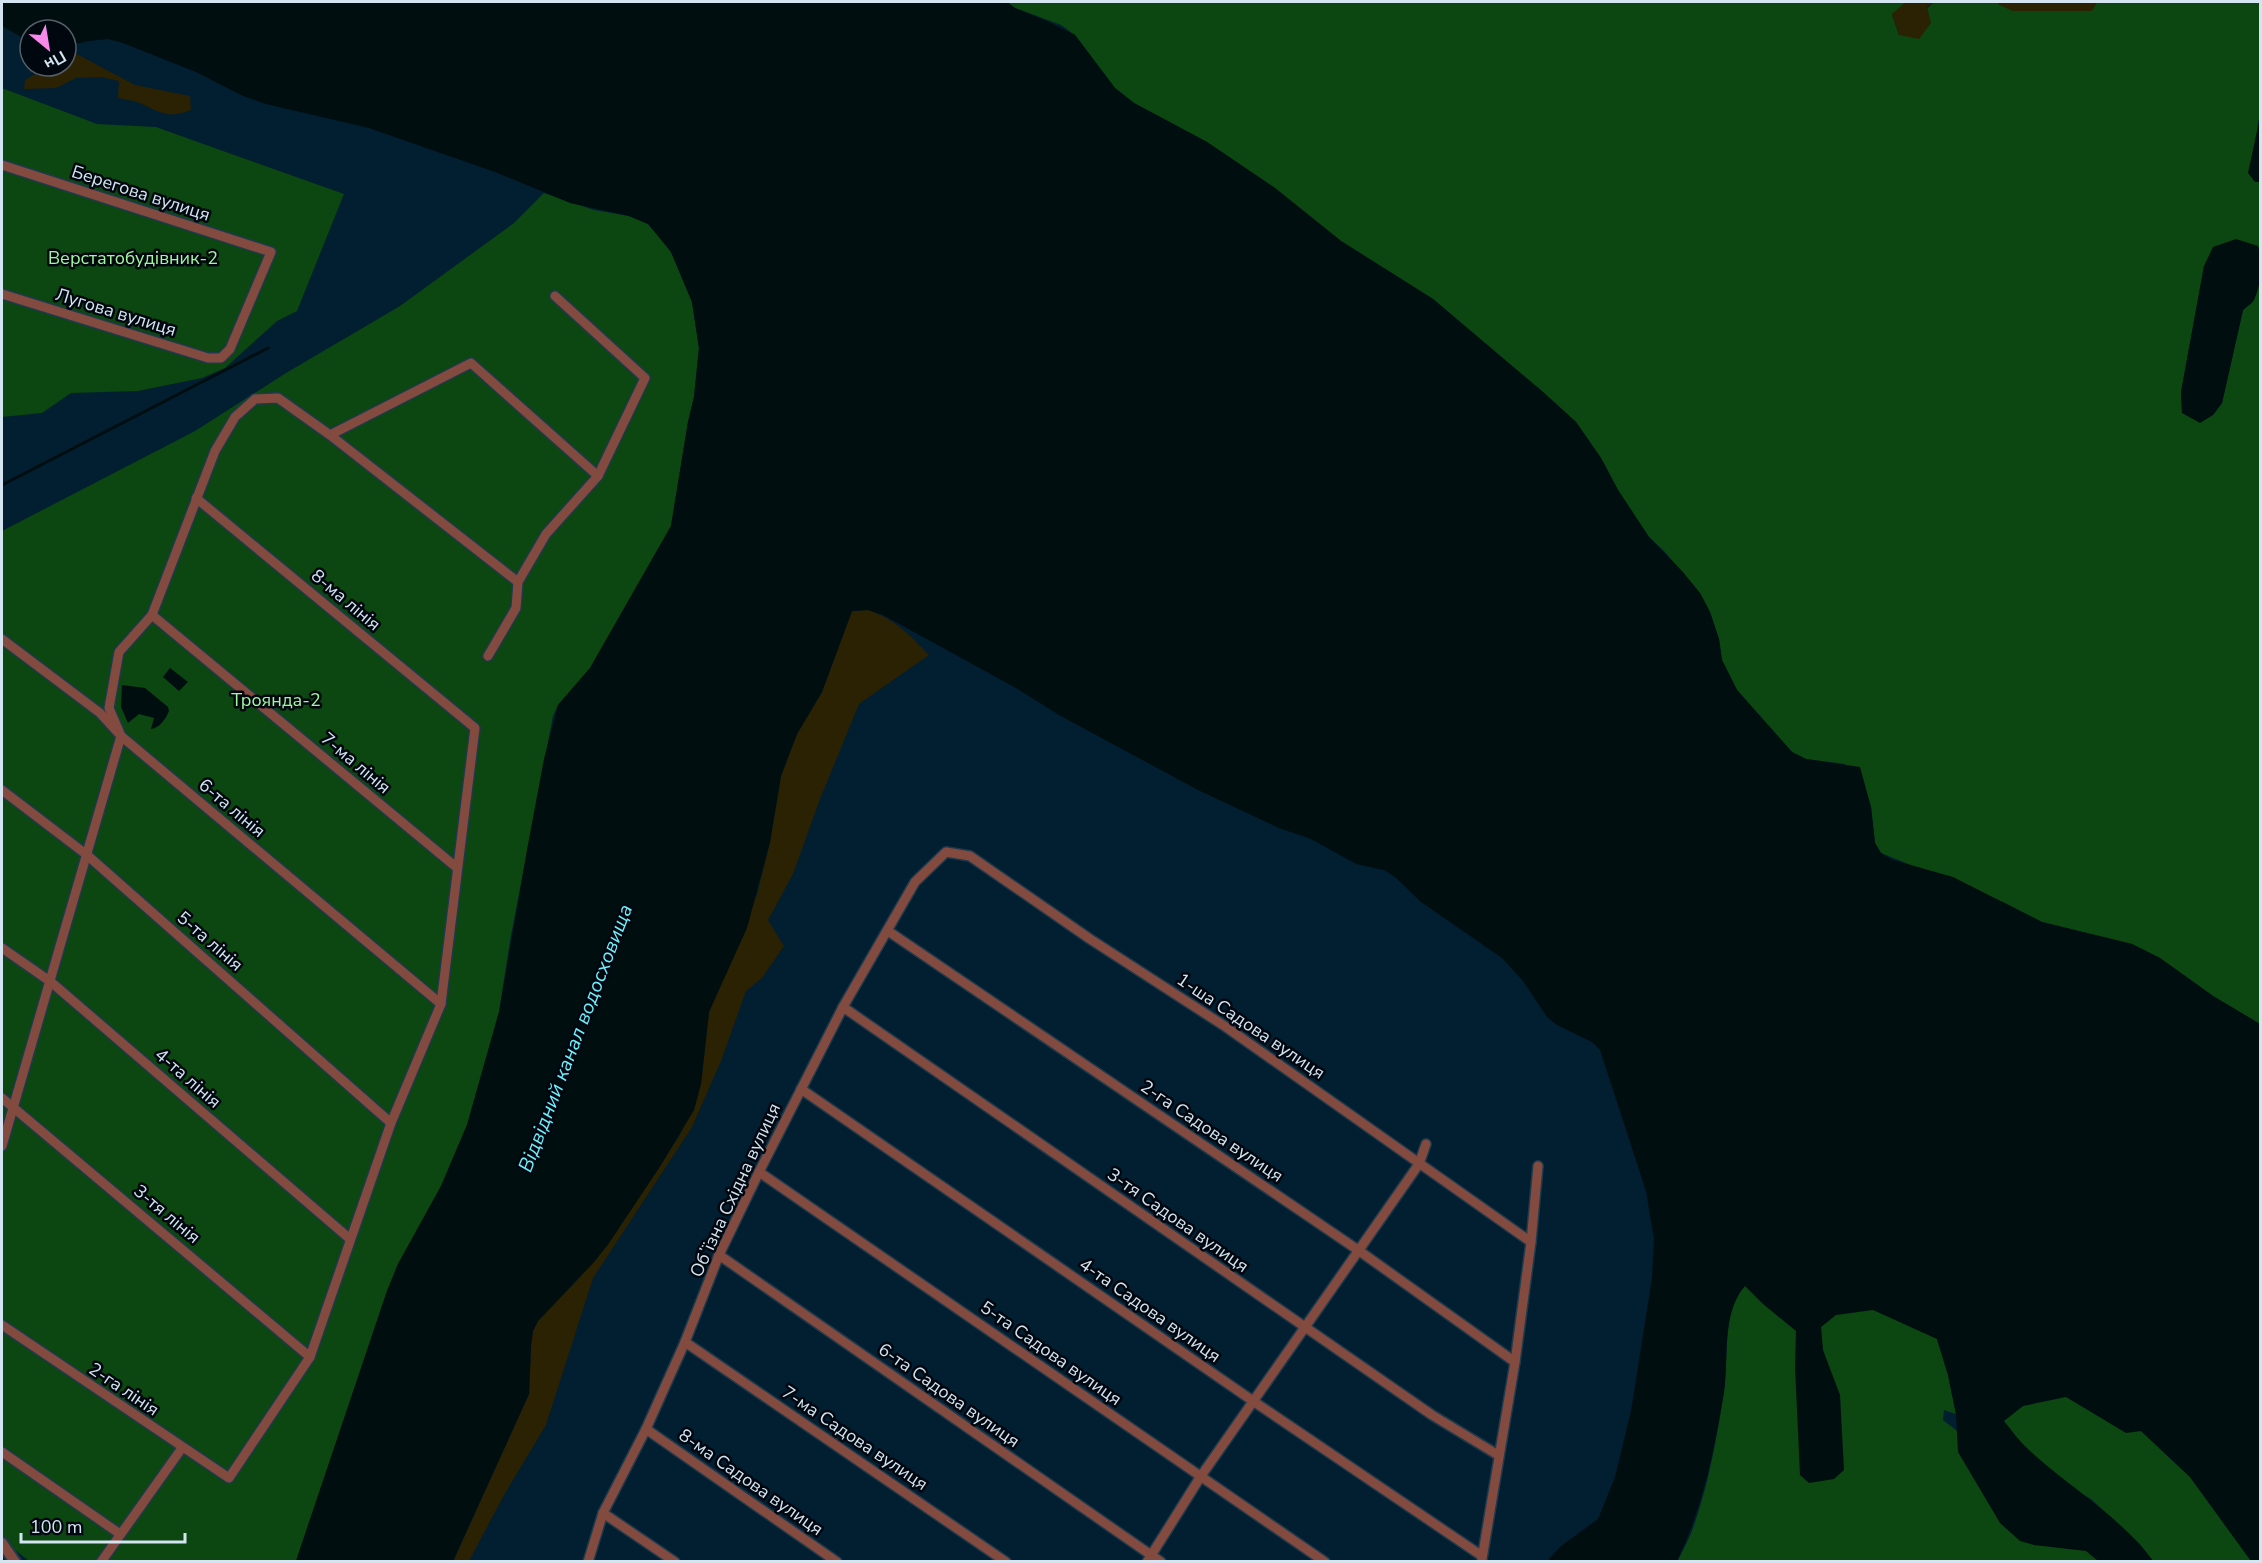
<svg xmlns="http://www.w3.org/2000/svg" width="2262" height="1563" font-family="'Nunito Sans',sans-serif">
<rect width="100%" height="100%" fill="#021e31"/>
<g fill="#0c4610">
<path d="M1007 2H1906L1892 15 1899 35 1934 2H1998V4L2014 11H2091L2097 2H2260V117L2258 122 2255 182H2260V256L2258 246 2204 266 2181 392 2182 413 2213 415 2222 403 2243 310 2254 300 2260 277V1024L2213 996 2160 958 2132 944 2042 922 2005 903 1881 853 1875 843 1871 807 1845 764 1806 759 1792 752 1737 690 1722 660 1719 639 1710 612 1700 593 1664 551 1649 537 1618 490 1601 458 1576 422 1543 392 1433 299 1341 241 1275 188 1207 142 1134 103 1115 88 1075 35 1061 25 1015 8Z"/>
<path d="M2 88 97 124 156 127 344 194 297 311 277 321 225 368 202 378 138 391 71 393 42 413 2 417Z"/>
<path d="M544 193 594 210 629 216 648 224 658 234 671 252 692 302 699 348 694 397 688 422 671 526 590 668 558 705 553 716 510 941 499 1012 467 1125 441 1186 398 1264 387 1291 296 1561H29L2 1540V531L195 431 286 373 400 306 514 223Z"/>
<path d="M1832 1260 1937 1339 1948 1375 1956 1414 1944 1410 1943 1420 1956 1430 1985 1465 2131 1562H1677C1684 1548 1692 1534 1696 1519 1710 1478 1717 1435 1724 1392 1729 1358 1721 1314 1745 1285L1817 1347Z"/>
<path d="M1987 1337 2141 1431 2190 1477 2251 1561H2153L2140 1544 2091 1499 2017 1456 1979 1400Z"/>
</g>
<g fill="#2a2202">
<path d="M1906 2H1934L1927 7 1931 23 1919 39 1899 35 1892 14Z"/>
<path d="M1998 2H2097L2092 11H2013L1998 4Z"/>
<path d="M73 52 135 85 190 96 191 110C166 120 159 111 137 102 131 100 124 99 118 98L119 81 101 77 76 78 56 88 24 89 25 80 49 66H66V56Z"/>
<path d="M868 610C896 620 909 634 929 655L859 704 820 799 793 874 768 920 784 946 762 978 746 991 721 1061 692 1127 593 1278 546 1425 504 1495 469 1561 453 1562 529 1394 531 1346 533 1331 538 1321 594 1262 609 1243 680 1135 701 1084 709 1012 757 895 770 842 781 776 797 734 822 692 852 611Z"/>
</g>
<g fill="#010e10">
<path d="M2 2H1007L1015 8 1047 21 1075 35 1115 88 1134 103 1207 142 1275 188 1341 241 1433 299 1543 392 1576 422 1601 458 1618 490 1649 537 1682 571 1700 593 1710 612 1719 639 1722 660 1737 690 1792 752 1806 759 1860 767 1871 807 1875 843 1881 853 1893 860 1953 877 2042 922 2132 944 2160 958 2213 996 2260 1024V1561H2251L2190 1477 2141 1431 2126 1433 2066 1397 2023 1406 2004 1421C2012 1431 2019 1441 2028 1449 2070 1488 2119 1515 2153 1561H2098L2086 1551 2034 1545 2020 1541 2000 1523 1958 1452 1956 1414 1948 1375 1937 1339 1873 1310 1836 1315 1821 1327 1823 1350 1840 1395 1844 1470 1834 1479 1809 1483 1800 1475 1795 1367 1796 1331 1763 1304 1745 1286C1721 1313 1729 1358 1724 1392 1714 1452 1703 1507 1677 1561H1547L1561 1546 1598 1519 1615 1477 1631 1411 1652 1278 1654 1239 1646 1191 1600 1050 1592 1042 1557 1025 1547 1017 1523 981 1502 958 1421 902 1395 877 1384 870 1356 864 1311 839 1279 828 1198 790 1059 715 1016 688 883 615 868 610 852 611 822 692 797 734 781 776 770 842 747 928 709 1012 701 1084 694 1110 661 1165 609 1243 594 1262 538 1321 533 1331 531 1346 529 1394 453 1561H296L387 1291 398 1264 441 1186 467 1125 499 1012 527 850 544 759 558 705 590 668 671 526 688 422 694 397 699 348 692 302 671 252 648 224 629 216 570 203 495 172 369 128 266 104 243 96 196 72 123 43 108 39 89 41 66 46V30H30V42L2 26Z"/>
<path d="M2260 117V182H2255L2248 173Z"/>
<path d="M2236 239 2258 246C2262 262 2262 284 2254 300 2252 303 2247 307 2243 310L2222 403 2213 415 2200 423 2182 413 2181 392 2204 266 2213 247Z"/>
<path d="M170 668 188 682 179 691 163 677Z"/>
<path d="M122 685 145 688 168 707 169 711C166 718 160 728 151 729L154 718 139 714 128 723 121 707Z"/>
</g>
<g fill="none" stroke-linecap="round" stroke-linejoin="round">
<path stroke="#010e10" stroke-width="3" d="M2 485 268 348"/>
<g stroke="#1f3a4c" stroke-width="12">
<g id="minor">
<path d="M2 165 271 252 230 349 221 358H208L2 294"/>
<path d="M330 435 471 363 598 476"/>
<path d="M152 615 456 867"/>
<path d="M2 639 100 713 121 736 441 1004"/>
<path d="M488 656 516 608 518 582 546 534 598 476 645 378 555 296"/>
<path d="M2 790 87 855 391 1123"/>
<path d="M888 931 1358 1250 1515 1362"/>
<path d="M2 948 51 982 350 1239"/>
<path d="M843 1007 1432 1415 1498 1455"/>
<path d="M801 1089 1253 1401 1482 1556"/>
<path d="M2 1098 310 1357"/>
<path d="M2 1146 121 736 109 708 119 652 152 615 215 451 235 417 255 399 278 398 330 435 518 582"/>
<path d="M759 1172 1325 1562"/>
<path d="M719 1255 1161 1562"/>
<path d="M2 1325 229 1478 310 1357 391 1123 441 1004 475 728 196 498"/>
<path d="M685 1342 1006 1562"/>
<path d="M646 1429 837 1562"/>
<path d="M2 1452 120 1534"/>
<path d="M603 1513 675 1562"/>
<path d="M1482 1559 1515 1362 1531 1242 1538 1166"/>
<path d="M101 1562 182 1448"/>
<path d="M588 1562 603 1513 646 1429 685 1342 719 1255 759 1172 843 1007 915 882 946 852 970 856 1090 939 1226 1027 1531 1242"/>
<path d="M1147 1562 1201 1476 1419 1164 1426 1144"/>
</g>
</g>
<g stroke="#1f3a4c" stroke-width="14">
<path id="tertiary" d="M2 1543 15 1562"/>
</g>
<use href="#minor" stroke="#834b3f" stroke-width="9"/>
<use href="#tertiary" stroke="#834b3f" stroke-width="10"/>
</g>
<g text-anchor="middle" stroke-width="5" stroke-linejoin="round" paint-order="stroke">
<g font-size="18" fill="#d4e4f1" stroke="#01070f">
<text transform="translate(141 193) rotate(18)" y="6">Берегова вулиця</text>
<text transform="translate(116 312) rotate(17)" y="6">Лугова вулиця</text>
<text transform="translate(346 600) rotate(40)" y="6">8-ма лінія</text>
<text transform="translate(356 763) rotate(40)" y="6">7-ма лінія</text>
<text transform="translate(232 808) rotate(40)" y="6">6-та лінія</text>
<text transform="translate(210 941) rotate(41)" y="6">5-та лінія</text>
<text transform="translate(1251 1026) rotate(34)" y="6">1-ша Садова вулиця</text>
<text transform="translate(188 1078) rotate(41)" y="6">4-та лінія</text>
<text transform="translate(1212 1131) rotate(34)" y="6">2-га Садова вулиця</text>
<text transform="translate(735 1190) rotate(-65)" y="6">Обʼїзна Східна вулиця</text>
<text transform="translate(167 1214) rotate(40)" y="6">3-тя лінія</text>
<text transform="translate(1178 1220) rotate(35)" y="6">3-тя Садова вулиця</text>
<text transform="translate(1150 1310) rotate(35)" y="6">4-та Садова вулиця</text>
<text transform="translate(1051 1353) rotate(35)" y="6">5-та Садова вулиця</text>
<text transform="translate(124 1389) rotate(34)" y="6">2-га лінія</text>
<text transform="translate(949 1395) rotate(35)" y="6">6-та Садова вулиця</text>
<text transform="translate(855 1438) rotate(34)" y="6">7-ма Садова вулиця</text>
<text transform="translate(751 1482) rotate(35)" y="6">8-ма Садова вулиця</text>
</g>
<g font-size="18" fill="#a1f79f" stroke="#01070f">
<text x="133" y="264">Верстатобудівник-2</text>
<text x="276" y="706">Троянда-2</text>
</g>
<g font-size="20" font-style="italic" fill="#6ff0fe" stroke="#01070f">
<text transform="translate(575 1038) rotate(-69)" y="7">Відвідний канал водосховища</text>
</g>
</g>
<rect width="2262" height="1563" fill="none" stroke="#d4e4f1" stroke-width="6"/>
<g transform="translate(48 48) rotate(150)"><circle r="28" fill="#01070f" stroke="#555f69" stroke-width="1.5"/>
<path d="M0-4.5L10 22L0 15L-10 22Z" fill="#f888ea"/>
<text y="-9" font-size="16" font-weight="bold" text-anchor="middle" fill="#d4e4f1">Пн</text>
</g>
<path d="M21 1533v9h164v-9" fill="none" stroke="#d4e4f1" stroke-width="3"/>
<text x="30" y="1533" font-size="18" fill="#d4e4f1" stroke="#01070f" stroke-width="4.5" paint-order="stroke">100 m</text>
</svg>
